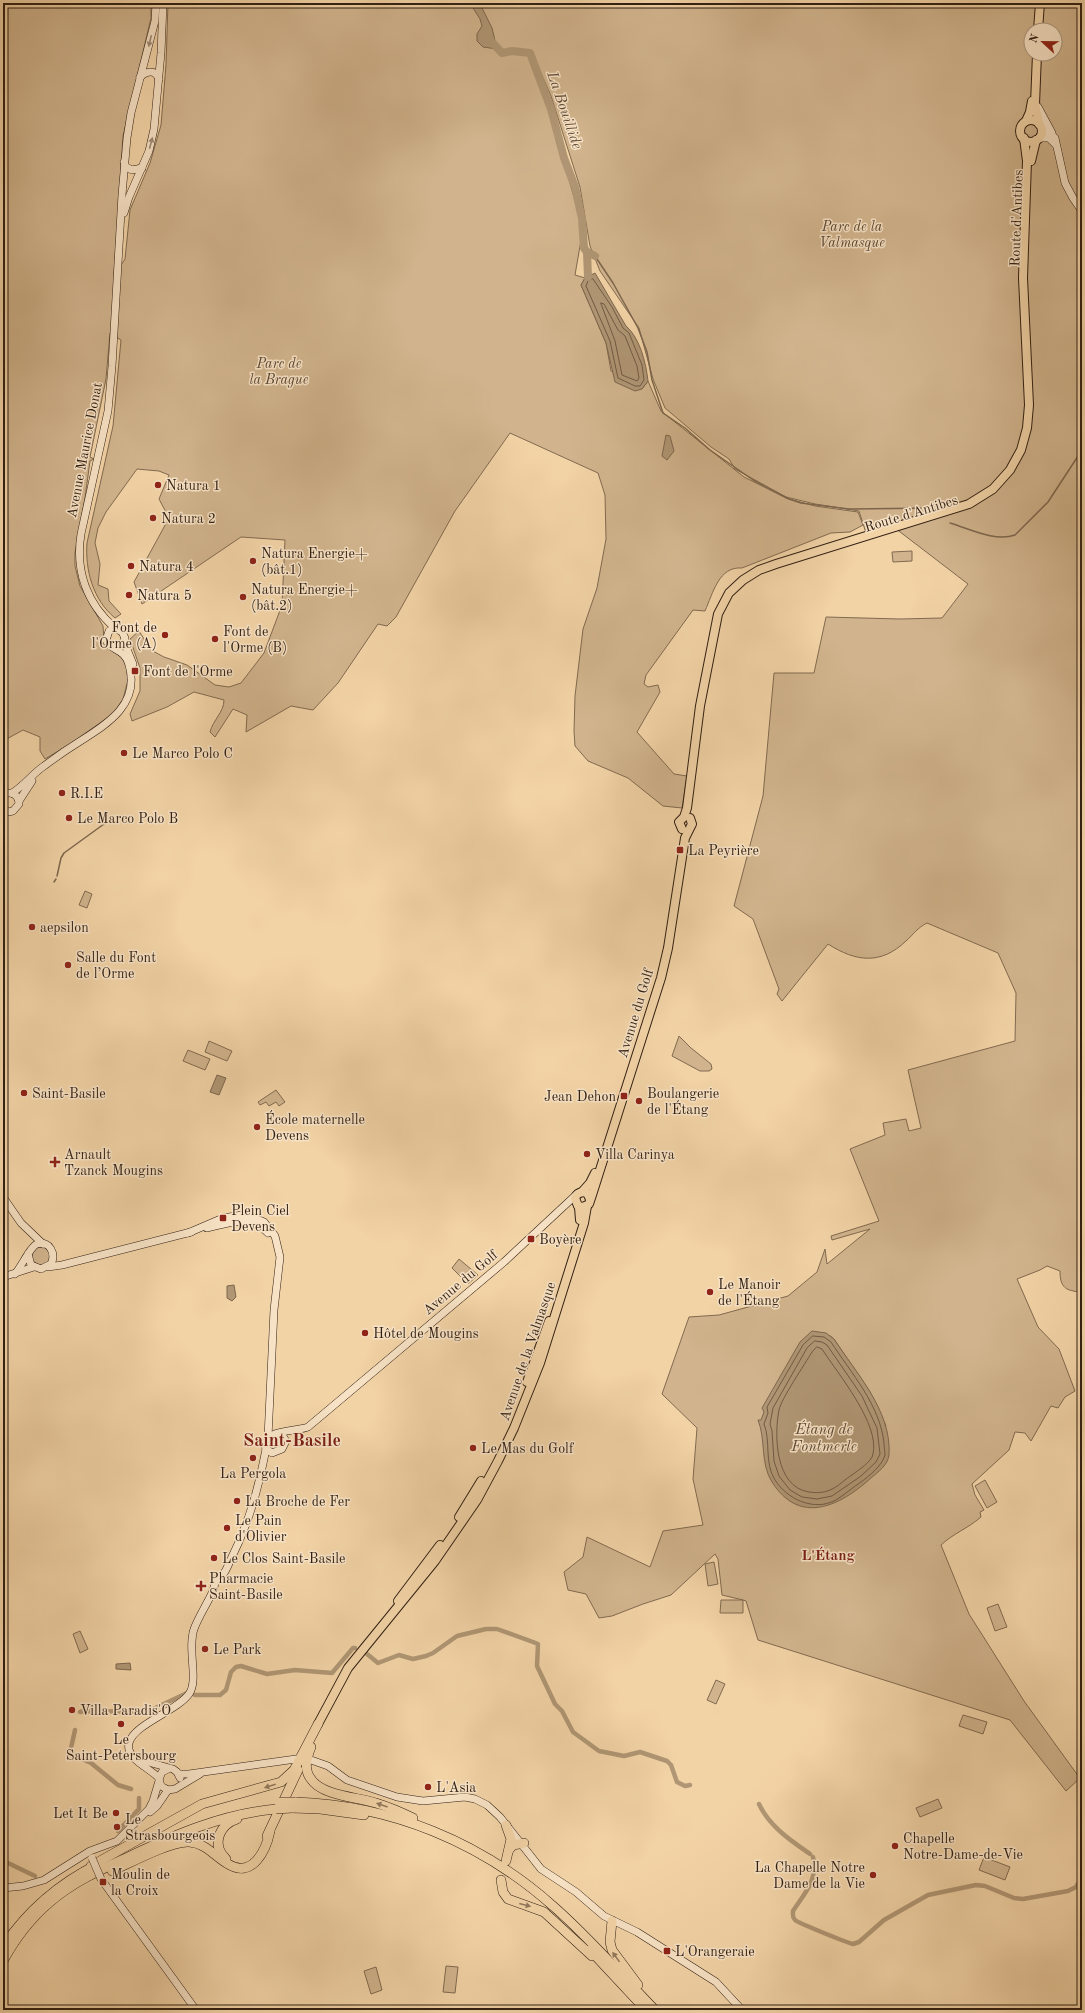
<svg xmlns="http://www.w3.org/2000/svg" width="1085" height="2013" font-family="'Old Standard TT',serif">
<rect width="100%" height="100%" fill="#f2d3a6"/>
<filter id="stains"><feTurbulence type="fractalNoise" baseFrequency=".005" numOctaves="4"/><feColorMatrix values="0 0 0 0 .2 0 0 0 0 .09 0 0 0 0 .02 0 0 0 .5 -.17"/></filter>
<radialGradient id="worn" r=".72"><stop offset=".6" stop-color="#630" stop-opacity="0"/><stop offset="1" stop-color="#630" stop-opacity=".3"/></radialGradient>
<g fill="#d1b48d" stroke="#816a50" fill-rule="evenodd">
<path d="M3 3H151V18L123 136 114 276 125 259 130 210 150 163 161 125 166 65 168 3H1082V1292C1066 1291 1060 1288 1060 1271L1047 1266 1040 1270 1017 1279 1038 1327 1059 1349 1075 1391 1065 1397 1058 1408 1051 1406 1031 1441 1025 1433 1015 1432 1009 1450 972 1484 975 1495 984 1510 980 1512 981 1517C967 1529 954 1533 941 1545L969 1614 1024 1701 1079 1777V1779L1066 1791 1010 1720 758 1640 746 1601 743 1600V1613H720L721 1600H743L722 1595 718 1559 715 1554 671 1595 643 1604 612 1616 599 1618 586 1594 568 1590 564 1572 583 1557 587 1537 650 1567 663 1531 703 1525 693 1479 697 1428 662 1394 689 1317 719 1315 788 1296 817 1272 825 1249 827 1264 870 1229 832 1240 831 1236 879 1221 850 1149 885 1135 883 1123 906 1119 909 1131 921 1128 908 1070 1015 1041 1016 993 998 953 927 923C917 928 914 934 906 941 881 965 856 962 828 944L782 1001 777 994 779 989 753 919 734 906 763 796 774 673H814L826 617 900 619 942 618 968 584 891 525 866 533 859 511 815 504 786 497 735 469 729 459 711 447 665 408 653 379 639 328 600 271 590 246 580 187 551 96 534 57 583 229 575 275 585 278 581 285 606 343 611 371 642 389 648 381 661 411 744 477 786 498 815 506 858 512 863 525 850 532 831 533 742 568C719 566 713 593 705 611L693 610 646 675 644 684 648 687 658 685 660 692 637 732 674 774 687 776 682 808 663 806 628 778 588 761 575 746 574 731 575 696 583 629 597 588 606 539 605 495 598 473 510 433 455 511 396 617 387 626 378 624 338 683 313 710 291 706 246 732 247 715 233 709 215 737 210 732C213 720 224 712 224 700L194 692 167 707 132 721 130 714 140 691V668L130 639 139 631 151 650 164 657 187 665 215 685 229 687 241 683 264 653 282 605 285 540 241 537 142 604 134 582 169 518 159 499 169 475 159 471 137 469 106 512 98 528 95 543 100 564 98 585 108 589 109 601 121 614 115 618C93 600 85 570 87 543L113 426 121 340 110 333 106 379 90 457 94 459 90 461 85 498 75 553V566L80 586 103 626 104 640 117 650 126 663 128 680 123 699 114 713 70 744 45 759 40 751V737L23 730 3 741ZM1031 30H1055V54H1031ZM829 1335 834 1339 870 1392 886 1426Z"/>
<path d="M912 551V561L893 562 892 552Z"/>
<path d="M85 891 92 894 87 908 79 905Z"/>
<path d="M679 1036 691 1048 711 1064 712 1069 709 1071H700L672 1056Z"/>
<path d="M209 1041 232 1051 227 1061 205 1052Z"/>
<path d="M188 1050 210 1059 205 1070 183 1061Z"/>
<path d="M276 1090 285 1102 279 1106 276 1102 269 1106 266 1102 260 1105 258 1102Z"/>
<circle cx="41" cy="1256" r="9"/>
<path d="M459 1259 478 1275 468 1284 452 1268Z"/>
<path d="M985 1480 997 1502 987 1508 975 1486Z"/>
<path d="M714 1562 718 1584 708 1586 705 1564Z"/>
<path d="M998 1604 1007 1627 995 1631 987 1608Z"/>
<path d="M80 1631 88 1649 80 1653 73 1634Z"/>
<path d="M716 1680 725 1684 716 1704 707 1700Z"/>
<path d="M963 1715 987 1722 983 1734 959 1726Z"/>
<path d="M938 1799 942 1808 920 1817 916 1808Z"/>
<path d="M984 1857 1010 1867 1005 1880 979 1870Z"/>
<path d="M446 1966 458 1967 455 1993 443 1992Z"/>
<path d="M376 1967 382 1990 371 1994 364 1971Z"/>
</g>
<g fill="#b09674" stroke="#7d664d">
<path d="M470 3H478L481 6 492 28 497 49 483 47 477 41V34L482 26 480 19Z"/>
<path d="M595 273 626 326C640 338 646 363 648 381L642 389 635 391 615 382 606 343 581 285 585 278Z"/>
<path d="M666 435 670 436 674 451 667 460 662 456Z"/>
<path d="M217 1075 226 1078 219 1095 210 1092Z"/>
<path d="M234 1285 236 1297 232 1301 227 1298V1286Z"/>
<path d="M812 1331 826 1333 834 1339C856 1373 892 1411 889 1455 888 1465 878 1472 871 1478 840 1506 800 1526 772 1482 760 1463 766 1440 758 1420H761L764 1412 762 1408 800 1342Z"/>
<path d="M130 1663 131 1670 116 1669V1664Z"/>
</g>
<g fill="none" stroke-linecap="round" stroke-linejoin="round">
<g stroke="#705a44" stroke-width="1">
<path d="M593 279 612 307 623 328 629 333 642 365 644 380 640 386H635L618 378 610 341 586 286 588 281Z"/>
<path d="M601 303 604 304 618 330 625 336 637 366 639 378 637 381 622 375 615 341Z"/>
<path d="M813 1336 824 1337 831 1342C851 1373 880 1405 884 1443 884 1447 885 1452 885 1455 882 1466 869 1476 861 1482 852 1488 844 1495 836 1500 814 1512 787 1499 775 1480 764 1463 771 1441 764 1424L768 1413 767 1407 803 1345Z"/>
<path d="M815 1341 822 1342 827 1345 862 1396 868 1409 877 1428 880 1454 876 1462 861 1476 832 1496 817 1499 802 1497 790 1490 779 1476 774 1461 772 1431 770 1424 773 1408 807 1348Z"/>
<path d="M817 1347 822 1349C838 1374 880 1424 873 1454 872 1462 858 1470 852 1475 845 1479 838 1487 830 1490 823 1493 816 1493 809 1492 775 1487 774 1435 779 1410 781 1399 805 1364 812 1352Z"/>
</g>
<g stroke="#7d664d" stroke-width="1.5">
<path d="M595 256 613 283 638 328 647 352 652 380 663 413 685 428 710 450 753 480 789 499 801 503 849 509 937 508"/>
<path d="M950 523C970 529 995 542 1015 535L1048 502 1082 450"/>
<path d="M57 876 61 858 64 853 104 824"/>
<path d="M54 882 56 879"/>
</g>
<g stroke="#b09674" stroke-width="4.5">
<path d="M367 1654 378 1663 399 1655 413 1659 426 1656 433 1653 457 1636 486 1629H497L533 1642 538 1644 537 1666 555 1704 562 1711 573 1732 599 1751 624 1756 640 1752 667 1761 671 1765 677 1782 685 1786 690 1785"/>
<path d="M195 1695H220L226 1690 231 1672 236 1667 241 1666 267 1674 295 1670 332 1673 353 1648H355"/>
<path d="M80 1712 84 1711 147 1712 187 1693"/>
<path d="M75 1730 71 1748 73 1755 91 1763 118 1785 131 1789"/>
<path d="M759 1804C769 1826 790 1840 810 1854"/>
<path d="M118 1831 139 1809V1798"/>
<path d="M813 1857C819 1879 804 1894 793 1911 793 1915 792 1917 795 1920 798 1923 848 1943 853 1944L859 1942 884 1920 928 1895 976 1885 985 1886 1014 1898 1023 1899 1068 1891 1076 1887 1082 1877"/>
<path d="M3 1863H8L35 1876"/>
</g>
<g stroke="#b09674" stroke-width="8">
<path d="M490 40 502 53 512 51 530 53 551 109 564 158 575 187 582 219 584 248 587 252 595 256"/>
<path d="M587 252 588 277"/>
</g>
<g stroke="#311f13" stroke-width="8">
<g id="secondary">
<path d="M140 77C147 71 155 69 159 79"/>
<path d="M1038 107 1052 133"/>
<path d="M1041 126 1055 138 1065 183 1073 198 1082 211"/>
<path d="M1039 138H1049L1055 144"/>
<path d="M124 162 126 167 132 170 142 168"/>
<path d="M124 213 129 197 149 151 154 129 161 53 163 3"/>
<path d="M115 628C87 604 75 571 81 534L108 411 112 366 122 195 127 138 131 113 155 21 156 3"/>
<path d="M124 642 133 664"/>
<path d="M12 793C24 786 32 774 44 766 56 757 69 748 82 740 109 723 140 703 129 665 125 648 110 651 106 640L109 631 115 628 122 632 125 638 122 644 115 648"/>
<path d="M3 795C11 790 19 795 19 804L13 811 8 812 3 810"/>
<path d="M19 801 32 781"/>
<path d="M3 1197 21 1223 43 1244"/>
<path d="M207 1228C229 1223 250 1214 268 1233"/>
<path d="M188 1233 223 1218 242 1215 252 1217 264 1222 275 1236 280 1257 274 1310 268 1437"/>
<path d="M48 1267 62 1265 191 1232"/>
<path d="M15 1274C21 1267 31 1246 37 1244 50 1240 56 1254 51 1264L41 1269 31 1265 28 1254"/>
<path d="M3 1277 34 1267"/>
<path d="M266 1449 272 1453 282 1449 286 1441 281 1433"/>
<path d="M141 1760 173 1769 177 1772 180 1778"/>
<path d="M311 1760 328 1766 347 1780 397 1797 423 1801 465 1797 475 1799 487 1805 500 1817 541 1869 576 1892 604 1916 637 1932 716 1982 742 2010"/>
<path d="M168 1769 162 1772 159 1779 161 1786 168 1790 175 1789 200 1774"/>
<path d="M179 1774H189L296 1759"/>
<path d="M159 1778C150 1768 125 1759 129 1743 134 1724 177 1711 189 1694 199 1680 187 1650 194 1629 199 1616 207 1604 213 1591 214 1588 215 1582 216 1580 217 1578 220 1578 221 1577 225 1573 228 1566 230 1561 249 1523 258 1490 266 1449 260 1429 296 1432 308 1427L504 1262 577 1194"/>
<path d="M150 1812 157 1806 168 1790"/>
<path d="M101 1879 196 2010"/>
<path d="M3 1888 23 1886 44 1880 90 1851 117 1841 149 1809 153 1801 159 1781"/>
</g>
</g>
<g stroke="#311f13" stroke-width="10">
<g id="primary">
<path d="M1038 30 1040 3"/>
<path d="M1037 54 1035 104 1039 124"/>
<circle cx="1031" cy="131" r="11"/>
<path d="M1026 121 1030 112 1032 101"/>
<path d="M1031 161 1036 140"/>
<path d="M682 829 679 822 684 817 687 808 700 706 718 614 729 593 743 580 759 570 776 564 969 504 993 489 1010 470 1021 450 1027 428 1029 405 1023 278 1027 161 1024 138"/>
<path d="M582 1192 590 1183 595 1173"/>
<path d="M590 1199 587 1193C581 1191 577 1193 575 1198L578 1206 583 1207 589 1204 592 1195 661 978 668 948 685 838 692 824 690 818"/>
<path d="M579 1207 580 1220"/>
<path d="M527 1382 549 1321"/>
<path d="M459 1517 481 1481"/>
<path d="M398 1601 440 1545"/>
<path d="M318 1724 348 1668 435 1561 477 1500 498 1461 514 1428 540 1363 584 1223 587 1206"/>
</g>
</g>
<g stroke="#311f13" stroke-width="10">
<g id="highway">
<path d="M311 1747C307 1757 303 1769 311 1779 322 1796 358 1797 376 1803 389 1807 401 1812 413 1818"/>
<path d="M295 1802C391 1805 481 1842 553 1906 590 1938 621 1975 655 2010"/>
<path d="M292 1808 320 1809 364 1815"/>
<path d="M506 1825 511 1839 506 1861"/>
<path d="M267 1836 298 1770"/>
<path d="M509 1850 513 1845 524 1843"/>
<path d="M226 1859C211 1845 219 1825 237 1819"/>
<path d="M91 1866 202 1804 281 1782 294 1770 318 1724"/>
<path d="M112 1871C130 1863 171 1841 189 1842 206 1843 214 1856 228 1864 252 1879 266 1851 270 1831"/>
<path d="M501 1880 503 1892 508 1899 544 1912 592 1956"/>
<path d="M612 1921 610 1942 612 1950 638 1985"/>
<path d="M3 1947C27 1911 58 1884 98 1864"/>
<path d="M590 1950 646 2010"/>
<path d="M3 1961C15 1939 31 1918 50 1902 73 1882 100 1870 126 1858 174 1835 222 1814 276 1809"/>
</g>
</g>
<use href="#secondary" stroke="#f7e2c5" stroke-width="7"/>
<use href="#primary" stroke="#f2d3a6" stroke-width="8"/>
<use href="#highway" stroke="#f2d3a6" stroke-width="9"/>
<g stroke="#311f13" stroke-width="8" stroke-linecap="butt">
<path id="secondary-bridge" d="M92 1858 101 1879"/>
</g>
<g stroke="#311f13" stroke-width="10" stroke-linecap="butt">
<g id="highway-bridge">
<path d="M279 1802H295"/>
<path d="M276 1809 292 1808"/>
</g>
</g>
<use href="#secondary-bridge" stroke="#f7e2c5" stroke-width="7"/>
<use href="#highway-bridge" stroke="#f2d3a6" stroke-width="9"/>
</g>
<defs><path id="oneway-solid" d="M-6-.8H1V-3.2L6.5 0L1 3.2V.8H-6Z"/></defs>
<g fill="#9e8a75">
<use href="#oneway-solid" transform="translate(150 41) rotate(103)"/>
<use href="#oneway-solid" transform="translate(151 143) rotate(-75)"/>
</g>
<g fill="#92795c">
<use href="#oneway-solid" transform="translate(270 1786) rotate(163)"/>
<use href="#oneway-solid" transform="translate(382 1805) rotate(-161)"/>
<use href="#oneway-solid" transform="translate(525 1905) rotate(14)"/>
<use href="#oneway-solid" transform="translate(616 1957) rotate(-126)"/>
</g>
<g fill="#8f2418" stroke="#f7e2c5" stroke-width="1.5">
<circle cx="158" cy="485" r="4"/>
<circle cx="153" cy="518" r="4"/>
<circle cx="253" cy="561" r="4"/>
<circle cx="131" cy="566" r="4"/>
<circle cx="129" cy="595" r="4"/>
<circle cx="243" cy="597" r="4"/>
<circle cx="165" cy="635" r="4"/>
<circle cx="215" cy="639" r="4"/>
<rect x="131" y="667" width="8" height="8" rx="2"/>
<circle cx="124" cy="753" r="4"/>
<circle cx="62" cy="793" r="4"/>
<circle cx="69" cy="818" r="4"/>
<rect x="676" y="846" width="8" height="8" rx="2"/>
<circle cx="32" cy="927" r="4"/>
<circle cx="68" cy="965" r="4"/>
<circle cx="24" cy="1093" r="4"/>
<rect x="620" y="1092" width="8" height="8" rx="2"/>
<circle cx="639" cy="1101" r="4"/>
<circle cx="257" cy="1127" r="4"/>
<circle cx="587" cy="1154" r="4"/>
<path d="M53 1156h4v4h4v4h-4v4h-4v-4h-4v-4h4z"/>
<rect x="219" y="1214" width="8" height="8" rx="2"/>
<rect x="527" y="1235" width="8" height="8" rx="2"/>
<circle cx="710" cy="1292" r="4"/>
<circle cx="365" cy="1333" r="4"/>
<circle cx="473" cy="1448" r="4"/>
<circle cx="253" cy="1458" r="4"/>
<circle cx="237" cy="1501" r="4"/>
<circle cx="227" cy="1528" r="4"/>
<circle cx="214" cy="1558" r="4"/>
<path d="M199 1580h4v4h4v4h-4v4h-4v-4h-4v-4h4z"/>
<circle cx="205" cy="1649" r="4"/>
<circle cx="72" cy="1710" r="4"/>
<circle cx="121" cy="1724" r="4"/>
<circle cx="428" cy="1787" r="4"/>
<circle cx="116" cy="1813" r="4"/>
<circle cx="117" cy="1827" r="4"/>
<circle cx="895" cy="1846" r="4"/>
<circle cx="873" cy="1875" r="4"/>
<rect x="99" y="1878" width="8" height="8" rx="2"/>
<rect x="663" y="1947" width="8" height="8" rx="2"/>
</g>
<g text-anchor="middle" stroke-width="3" stroke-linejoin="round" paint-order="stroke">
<g font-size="14" fill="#311f13" stroke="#f7e2c5">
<text transform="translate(1016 218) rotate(-88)" y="5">Route d'Antibes</text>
<text transform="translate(84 450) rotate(-79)" y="5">Avenue Maurice Donat</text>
<text transform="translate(911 513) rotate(-17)" y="5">Route d'Antibes</text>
<text transform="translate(635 1013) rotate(-73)" y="5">Avenue du Golf</text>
<text transform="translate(460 1282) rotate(-40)" y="5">Avenue du Golf</text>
<text transform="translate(527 1351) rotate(-71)" y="5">Avenue de la Valmasque</text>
</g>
<g font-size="14" font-style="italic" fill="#594432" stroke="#f7e2c5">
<text x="852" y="231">Parc de la<tspan x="852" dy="16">Valmasque</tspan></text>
<text x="279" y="368">Parc de<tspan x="279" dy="16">la Brague</tspan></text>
</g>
<g font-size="14" fill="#311f13" stroke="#f7e2c5" text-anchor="start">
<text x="166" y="490">Natura 1</text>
<text x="161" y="523">Natura 2</text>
<text x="261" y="558">Natura Energie+<tspan x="261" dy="16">(bât.1)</tspan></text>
<text x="139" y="571">Natura 4</text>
<text x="251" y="594">Natura Energie+<tspan x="251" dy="16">(bât.2)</tspan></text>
<text x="137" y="600">Natura 5</text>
<text x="157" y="632" text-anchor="end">Font de<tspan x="157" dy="16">l'Orme (A)</tspan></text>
<text x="223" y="636">Font de<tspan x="223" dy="16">l'Orme (B)</tspan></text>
<text x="143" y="676">Font de l'Orme</text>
<text x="132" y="758">Le Marco Polo C</text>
<text x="70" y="798">R.I.E</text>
<text x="77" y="823">Le Marco Polo B</text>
<text x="688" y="855">La Peyrière</text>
<text x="40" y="932">aepsilon</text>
<text x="76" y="962">Salle du Font<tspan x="76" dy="16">de l’Orme</tspan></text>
<text x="32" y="1098">Saint-Basile</text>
<text x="647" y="1098">Boulangerie<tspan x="647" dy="16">de l'Étang</tspan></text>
<text x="616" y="1101" text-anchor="end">Jean Dehon</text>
<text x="265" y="1124">École maternelle<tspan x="265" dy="16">Devens</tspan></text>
<text x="64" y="1159">Arnault<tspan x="64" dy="16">Tzanck Mougins</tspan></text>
<text x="595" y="1159">Villa Carinya</text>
<text x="231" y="1215">Plein Ciel<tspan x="231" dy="16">Devens</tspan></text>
<text x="539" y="1244">Boyère</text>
<text x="718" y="1289">Le Manoir<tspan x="718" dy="16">de l'Étang</tspan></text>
<text x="373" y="1338">Hôtel de Mougins</text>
<text x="481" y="1453">Le Mas du Golf</text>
<text x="253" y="1478" text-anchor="middle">La Pergola</text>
<text x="245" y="1506">La Broche de Fer</text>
<text x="235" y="1525">Le Pain<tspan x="235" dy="16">d'Olivier</tspan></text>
<text x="222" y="1563">Le Clos Saint-Basile</text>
<text x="209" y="1583">Pharmacie<tspan x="209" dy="16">Saint-Basile</tspan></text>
<text x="213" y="1654">Le Park</text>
<text x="80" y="1715">Villa Paradis'O</text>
<text x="121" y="1744" text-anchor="middle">Le<tspan x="121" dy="16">Saint-Petersbourg</tspan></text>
<text x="436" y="1792">L'Asia</text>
<text x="108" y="1818" text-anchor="end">Let It Be</text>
<text x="125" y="1824">Le<tspan x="125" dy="16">Strasbourgeois</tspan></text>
<text x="903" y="1843">Chapelle<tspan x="903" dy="16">Notre-Dame-de-Vie</tspan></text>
<text x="865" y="1872" text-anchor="end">La Chapelle Notre<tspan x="865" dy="16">Dame de la Vie</tspan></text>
<text x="111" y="1879">Moulin de<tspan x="111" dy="16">la Croix</tspan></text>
<text x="675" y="1956">L'Orangeraie</text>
</g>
<g font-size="15" font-style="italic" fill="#5d4935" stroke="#f7e2c5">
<text transform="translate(565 110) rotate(71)" y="5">La Bouillide</text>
<text x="824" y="1434">Étang de<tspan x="824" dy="17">Fontmerle</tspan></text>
</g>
<g font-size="15" font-weight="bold" fill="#7a1f14" stroke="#f7e2c5">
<text x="828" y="1560">L'Étang</text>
</g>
<g font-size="18" font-weight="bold" fill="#7a1f14" stroke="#f7e2c5">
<text x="292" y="1446">Saint-Basile</text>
</g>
</g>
<rect width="1085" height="2013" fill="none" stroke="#f2d3a6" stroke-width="16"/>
<rect x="4" y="4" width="1077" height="2005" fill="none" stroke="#311f13" stroke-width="2"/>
<rect x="8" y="8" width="1069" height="1997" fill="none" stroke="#311f13"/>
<g transform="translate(1043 42) rotate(292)"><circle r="19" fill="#f7e2c5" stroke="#a8947e"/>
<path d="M0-3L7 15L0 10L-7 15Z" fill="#8f2418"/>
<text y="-6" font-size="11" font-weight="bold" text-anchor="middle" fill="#311f13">N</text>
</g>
<rect width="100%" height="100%" filter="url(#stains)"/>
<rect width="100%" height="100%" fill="url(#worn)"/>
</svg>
